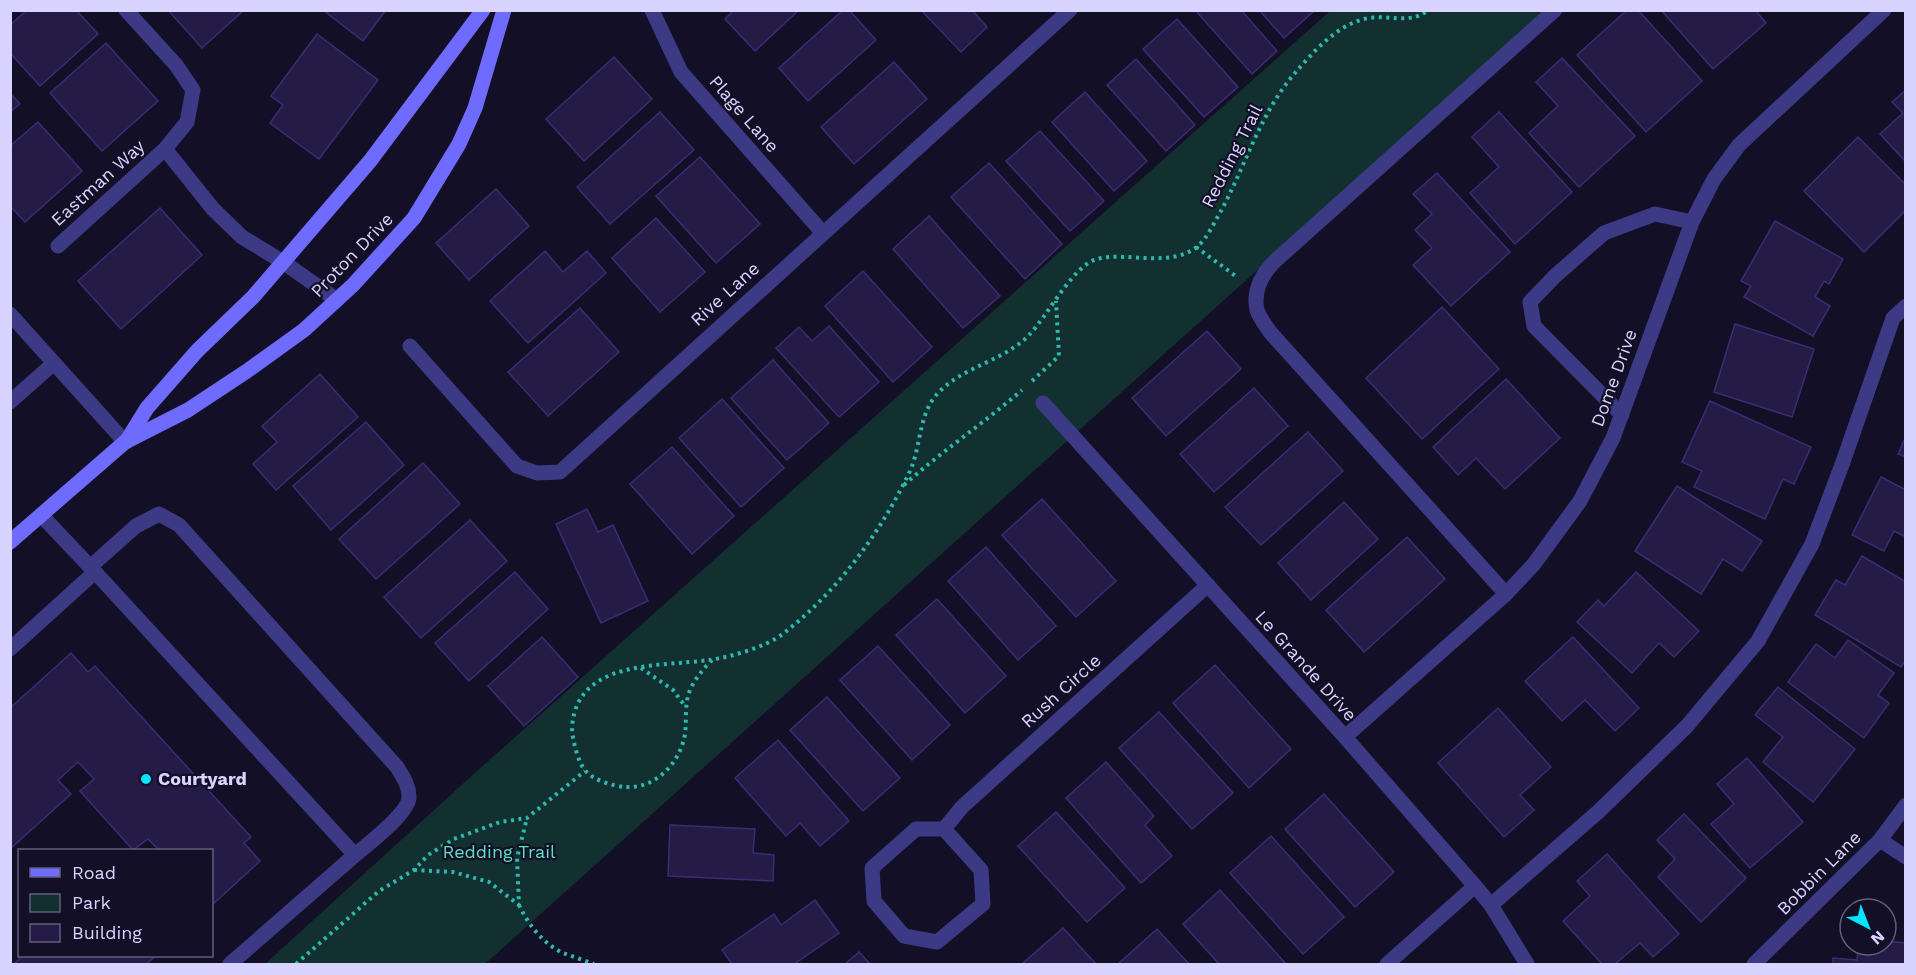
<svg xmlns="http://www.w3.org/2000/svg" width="1916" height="975" font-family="'Work Sans',sans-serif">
<rect width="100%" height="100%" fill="#130f26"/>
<path fill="#12302f" d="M1330 11H1546L485 964H265L467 780Z"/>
<g fill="#241b47" stroke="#3b2d73" stroke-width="1.5">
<path d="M27 10H76L98 34 40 86 10 53V25Z"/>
<path d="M168 10H244L202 48Z"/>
<path d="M323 10H386L363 41Z"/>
<path d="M734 10H799L755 51 725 19Z"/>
<path d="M843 10H849L876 40 808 101 779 68Z"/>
<path d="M921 10H972L987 27 961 52Z"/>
<path d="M1195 10H1241L1277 51 1252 74Z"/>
<path d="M1259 10H1315L1284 38Z"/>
<path d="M1627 10H1638L1702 81 1646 132 1577 55Z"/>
<path d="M1661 10H1755L1766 23 1713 69Z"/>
<path d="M1177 19 1238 87 1204 117 1143 49Z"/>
<path d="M317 34 378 80 319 159 270 123 283 105 271 96Z"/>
<path d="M106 43 158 101 102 151 50 93Z"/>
<path d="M614 57 652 99 584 161 546 119Z"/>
<path d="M1562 58 1635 136 1579 187 1529 133 1558 106 1536 82Z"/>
<path d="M1136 59 1195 125 1166 151 1107 85Z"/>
<path d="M894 62 927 99 854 164 821 127Z"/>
<path d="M1906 90V162L1880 134 1903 113 1892 102Z"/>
<path d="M1085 92 1147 161 1114 191 1052 122Z"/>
<path d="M10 93 20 104 10 112Z"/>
<path d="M660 112 694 150 610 224 577 187Z"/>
<path d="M1499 112 1572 192 1515 244 1470 193 1499 167 1472 137Z"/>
<path d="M38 122 82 171 25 222 10 206V146Z"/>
<path d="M1040 131 1104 201 1070 231 1006 161Z"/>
<path d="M1858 137 1906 185V210L1864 252 1804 191Z"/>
<path d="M700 157 760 224 716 263 656 196Z"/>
<path d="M989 163 1062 244 1025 279 951 197Z"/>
<path d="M1437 173 1510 252 1451 306 1413 265 1432 248 1415 230 1432 214 1413 194Z"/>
<path d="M496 189 529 226 469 280 436 243Z"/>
<path d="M160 208 202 255 121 329 78 281Z"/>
<path d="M929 216 1000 296 963 328 893 249Z"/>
<path d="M656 218 705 272 660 312 612 258Z"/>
<path d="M1775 221 1843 259 1829 284 1824 281 1815 297 1830 306 1813 336 1744 297 1751 286 1741 281Z"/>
<path d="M545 251 563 272 587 251 606 273 528 343 490 301Z"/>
<path d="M863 271 932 347 893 382 825 306Z"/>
<path d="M1442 307 1499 369 1422 439 1366 378Z"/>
<path d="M580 308 619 352 548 416 508 372Z"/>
<path d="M1735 324 1814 349 1792 417 1714 392Z"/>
<path d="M829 326 879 382 839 417 776 348 799 327 812 341Z"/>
<path d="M1207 331 1241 369 1166 436 1132 398Z"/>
<path d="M773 360 829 423 787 460 731 398Z"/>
<path d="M320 374 358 417 276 490 253 464 277 442 262 426Z"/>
<path d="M1506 379 1560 438 1505 489 1476 458 1458 475 1433 447Z"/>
<path d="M1254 388 1288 426 1214 492 1180 454Z"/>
<path d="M722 399 784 468 741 507 679 438Z"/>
<path d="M1710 401 1811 447 1794 484 1783 479 1765 519 1694 487 1702 471 1682 462Z"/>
<path d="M366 422 404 465 331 530 293 486Z"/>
<path d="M1308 432 1343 471 1261 545 1225 507Z"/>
<path d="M1906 436V457L1898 454Z"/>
<path d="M672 447 734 516 692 554 630 484Z"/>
<path d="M423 463 460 504 376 579 339 539Z"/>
<path d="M1881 477 1906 490V537L1894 531 1884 551 1852 535Z"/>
<path d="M1677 486 1762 541 1742 571 1723 559 1701 594 1635 551Z"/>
<path d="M1042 499 1116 581 1076 617 1002 535Z"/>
<path d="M1344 502 1378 539 1311 600 1278 563Z"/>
<path d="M587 509 598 532 613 525 648 601 601 623 556 524Z"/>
<path d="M470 520 507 561 421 638 384 597Z"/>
<path d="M1407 537 1445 579 1364 652 1326 610Z"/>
<path d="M986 547 1056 626 1018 660 948 581Z"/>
<path d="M1862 556 1906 582V660L1901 667 1815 615 1836 580 1845 585Z"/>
<path d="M515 572 548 609 469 681 435 643Z"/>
<path d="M1636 572 1699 631 1674 657 1659 643 1632 673 1577 622 1598 600 1604 606Z"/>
<path d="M937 599 1006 676 965 713 896 635Z"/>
<path d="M542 637 578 677 524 726 488 686Z"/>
<path d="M1573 637 1639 708 1615 731 1585 700 1562 721 1525 681Z"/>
<path d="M1848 640 1894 673 1878 695 1889 703 1864 738 1788 682 1816 644 1835 658Z"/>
<path d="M878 646 950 725 912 760 840 680Z"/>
<path d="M71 653 88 672 95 666 251 837 244 843 260 861 212 905V850H159L148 839 133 850 80 791 94 779 78 762 58 780 71 794 10 849V708Z"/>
<path d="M1215 665 1291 749 1249 788 1173 703Z"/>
<path d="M1778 687 1855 749 1813 802 1763 762 1783 737 1755 715Z"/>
<path d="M827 697 900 778 863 811 790 730Z"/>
<path d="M1498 708 1551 767 1520 795 1534 810 1504 837 1438 763Z"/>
<path d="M1159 712 1233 793 1192 829 1119 748Z"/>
<path d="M778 740 849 821 820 846 800 823 786 836 735 778Z"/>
<path d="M1747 758 1803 822 1750 868 1711 824 1734 804 1717 784Z"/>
<path d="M1106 762 1154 816 1145 825 1172 856 1141 883 1066 798Z"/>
<path d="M1324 794 1394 872 1355 907 1285 829Z"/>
<path d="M1056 812 1125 888 1087 922 1018 846Z"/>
<path d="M1684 814 1746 878 1701 922 1658 877 1675 859 1657 840Z"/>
<path d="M670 825 755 829 753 853 774 855 773 881 668 876Z"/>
<path d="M1271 836 1344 917 1303 954 1230 873Z"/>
<path d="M1607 854 1679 934 1653 957 1640 943 1615 964H1602L1563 921 1590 896 1577 881Z"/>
<path d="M1220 890 1286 964H1219L1183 924Z"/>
<path d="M815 900 839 933 794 964H732L722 950 774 914 781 925Z"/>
<path d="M1063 928 1096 964H1022Z"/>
<path d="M1157 929 1189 964H1118Z"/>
<path d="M1886 941 1906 943V964H1833V958L1857 960 1858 945H1886Z"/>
<path d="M859 952 870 964H845Z"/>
<path d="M23 956H156L146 964H14Z"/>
</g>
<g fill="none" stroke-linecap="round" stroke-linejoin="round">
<g stroke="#2fb8b0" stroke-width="4" stroke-dasharray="3 4.5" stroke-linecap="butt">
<path d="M1196 247 1237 277"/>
<path d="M1032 381 1059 356 1056 301"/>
<path d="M904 485C942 451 984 423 1022 390"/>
<path d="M712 660C703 669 695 679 690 690 684 705 687 719 685 734 680 763 656 789 625 787 613 786 592 780 585 770 578 763 572 738 572 728 576 659 659 667 709 660 731 657 766 647 784 633 838 591 881 532 910 471 922 444 918 411 941 390 966 366 1005 360 1029 335 1047 317 1073 265 1097 259 1127 251 1170 269 1198 246 1208 237 1215 221 1222 209 1246 164 1261 112 1295 73 1313 52 1336 26 1364 19 1387 13 1409 26 1428 10"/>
<path d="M641 668 673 690 685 706"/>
<path d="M414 870 453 872 489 882 519 905 517 858 527 818"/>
<path d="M519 905C528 924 543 944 563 953 573 957 584 960 594 964"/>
<path d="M296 964 379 891 414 870 428 855 454 839 500 822 527 818 585 771"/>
</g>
<g stroke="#3d3a85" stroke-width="15">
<path d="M165 149 213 209 242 237 283 262 337 300"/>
<path d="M58 246 165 149 187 122 193 90 176 65 126 10"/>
<path d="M10 314 54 363 10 402"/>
<path d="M54 363 125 442"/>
<path d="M1622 415 1534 326 1530 302 1555 276 1604 233 1655 214 1692 222"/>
<path d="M41 515 95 572"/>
<path d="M90 567 136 526 159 514 179 525 397 767C403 777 409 785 409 797 409 813 368 844 355 855"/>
<path d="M1506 594 1270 332C1266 326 1259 317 1257 310 1253 291 1262 274 1275 261L1555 10"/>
<path d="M10 649 95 572 355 855 230 964"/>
<path d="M1880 840 1906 857"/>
<path d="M1491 905 1598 812 1687 726 1758 641 1812 544 1843 462 1893 318 1906 306"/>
</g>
<g stroke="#3d3a85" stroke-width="15">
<path d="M652 10 681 72 822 232"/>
<path d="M410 346 517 466 537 473 560 472 1070 10"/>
<path d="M1043 403 1345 737 1475 886 1491 905 1527 964"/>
<path d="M1345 737 1506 594 1534 564 1580 501 1613 438 1692 222 1714 179 1739 145 1884 10"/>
<path d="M916 829H944L981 870 983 904 937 942 904 936 874 901 872 868Z"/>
<path d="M944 829 962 807 1208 585"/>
<path d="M1387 964 1475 886"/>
<path d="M1754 964 1880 840 1906 805"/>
</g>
<g stroke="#6f6bff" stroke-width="15">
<path d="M126 442 147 408 197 351 253 297 370 161 483 10"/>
<path d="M10 542 125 442 188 410 247 371 304 330 353 285 414 218 459 144 475 108 504 10"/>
</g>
</g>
<circle fill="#00e5ff" stroke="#130f26" stroke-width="2" cx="146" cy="779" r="6"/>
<g text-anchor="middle" stroke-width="4.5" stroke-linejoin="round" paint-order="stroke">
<g font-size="18" fill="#d9d4ff" stroke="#130f26">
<text transform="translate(744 114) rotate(49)" y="6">Plage Lane</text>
<text transform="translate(1232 156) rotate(-63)" y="6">Redding Trail</text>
<text transform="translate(98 183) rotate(-42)" y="6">Eastman Way</text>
<text transform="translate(352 255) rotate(-46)" y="6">Proton Drive</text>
<text transform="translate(725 294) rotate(-42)" y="6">Rive Lane</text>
<text transform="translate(1614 378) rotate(-70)" y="6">Dome Drive</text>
<text transform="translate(1306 666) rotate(48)" y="6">Le Grande Drive</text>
<text transform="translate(1061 691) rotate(-42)" y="6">Rush Circle</text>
<text transform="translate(1819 873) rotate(-45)" y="6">Bobbin Lane</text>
</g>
<g font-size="18" font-weight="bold" fill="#d9d4ff" stroke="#130f26" text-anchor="start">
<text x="158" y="785">Courtyard</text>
</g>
<g font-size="18" fill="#5fe0c0" stroke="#130f26">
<text x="499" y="858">Redding Trail</text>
</g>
</g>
<rect width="1916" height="975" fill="none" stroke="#d9d4ff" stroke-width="24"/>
<rect x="18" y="849" width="195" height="108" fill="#130f26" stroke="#625e7d" stroke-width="1.5"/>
<rect x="30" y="868" width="30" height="9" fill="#6f6bff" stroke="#625e7d" stroke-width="1.5"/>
<text x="72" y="879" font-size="18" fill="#d9d4ff">Road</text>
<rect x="30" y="894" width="30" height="18" fill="#12302f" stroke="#625e7d" stroke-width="1.5"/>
<text x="72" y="909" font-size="18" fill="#d9d4ff">Park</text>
<rect x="30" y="924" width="30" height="18" fill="#241b47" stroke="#625e7d" stroke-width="1.5"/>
<text x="72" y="939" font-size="18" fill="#d9d4ff">Building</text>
<g transform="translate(1868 927) rotate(138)"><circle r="28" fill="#130f26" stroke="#625e7d" stroke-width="1.5"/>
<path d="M0-4.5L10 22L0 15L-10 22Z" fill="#00e5ff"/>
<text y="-9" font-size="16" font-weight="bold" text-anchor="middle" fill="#d9d4ff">N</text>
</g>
</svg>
